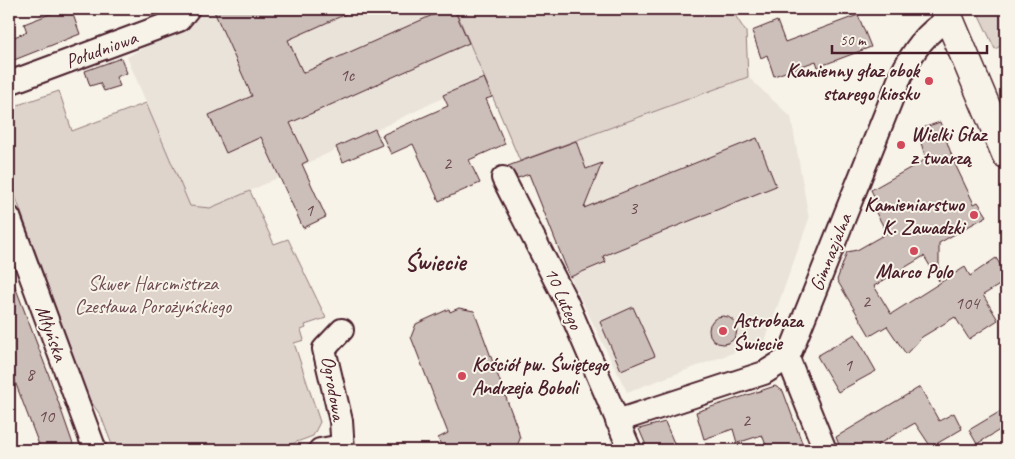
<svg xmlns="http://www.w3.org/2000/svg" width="1015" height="459" font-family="Caveat,sans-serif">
<rect width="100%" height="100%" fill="#f7f3e8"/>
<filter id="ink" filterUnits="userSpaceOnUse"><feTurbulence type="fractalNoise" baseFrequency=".02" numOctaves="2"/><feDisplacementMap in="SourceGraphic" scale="10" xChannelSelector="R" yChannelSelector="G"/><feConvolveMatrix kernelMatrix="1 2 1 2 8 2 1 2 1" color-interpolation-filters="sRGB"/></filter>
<g filter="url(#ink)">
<g fill="#eae3da">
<path d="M200 9H455L484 78 250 191 210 208 190 206 127 57 202 14Z"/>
<path d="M748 77 791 117 809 219 765 341 627 392 570 277 536 191 520 161Z"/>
</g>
<g fill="#ded4cc" stroke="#947a7c">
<path d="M455 9H731L746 32 748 77 520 161Z"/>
<path d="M976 9H1006V43L995 49Z"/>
<path d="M59 91 72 131 146 103 190 206 210 208 250 191 274 244 288 239 326 318 305 325 306 328 301 330 304 340 294 343 320 422 313 436 275 450H114L101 416 89 399 9 179V108Z"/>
</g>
<g fill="#ccbfb9" stroke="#4a1f2b">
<path d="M63 9H71L80 34 9 62V39L27 32 24 24Z"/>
<path d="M213 9H357L288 40 303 73 446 9H454L469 43 290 123 308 161 302 164 326 217 303 228 261 137 226 153 209 115 252 96Z"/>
<path d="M858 15 871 47 818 67 816 61 774 76 767 55 761 58 752 31 777 21 785 42Z"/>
<path d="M121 58 127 73 116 77 120 86 104 91 100 83 90 86 85 71Z"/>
<path d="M484 78 492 97 486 99 505 144 469 160 480 183 439 201 413 144 391 154 382 135 448 106 443 95Z"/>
<path d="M940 122 954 162 974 204 978 202 987 216 939 243V281L924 256 874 286 891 314 965 267 970 276 996 258 1006 274V281L983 295 998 320 969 339 955 317 922 337 906 354 887 326 870 336 837 280 847 252 857 250 887 233 874 209 879 206 871 190 926 159 917 130Z"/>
<path d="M375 129 382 145 343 162 336 147Z"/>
<path d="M757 138 776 186 603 256 606 262 570 277 529 174 518 178 508 166 576 141 586 169 602 163 584 208Z"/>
<path d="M10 273 51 381 75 450H41L9 366Z"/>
<path d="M633 307 655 356 621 370 600 322Z"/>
<path d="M459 308 474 311 518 430 520 439 515 450H443L438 438 448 433 411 337 416 324 449 309 450 312Z"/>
<circle cx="723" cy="330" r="14"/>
<path d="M855 334 876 371 838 392 817 356Z"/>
<path d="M775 386 783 391 804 448 768 450 762 435 737 443 733 429 704 439 696 412Z"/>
<path d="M920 387 939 421 954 413 962 429 931 447 915 423 877 445 879 450H841L836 437Z"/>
<path d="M1006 408V426L977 444 969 430Z"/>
<path d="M665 422 677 450H648L639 429Z"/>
</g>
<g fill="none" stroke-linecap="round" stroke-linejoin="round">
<g stroke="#4a1f2b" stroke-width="26">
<g id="street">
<path d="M9 83 179 20 188 9"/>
<path d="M503 178 567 303 630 450"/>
<path d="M9 217 95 450"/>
<path d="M342 330 324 349 341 421 343 450"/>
<path d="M788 358 825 450"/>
<path d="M617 421 764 373 788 358 901 75C913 51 926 32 949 19"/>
<path d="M320 450 342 446"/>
</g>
</g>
<g stroke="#4a1f2b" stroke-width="31">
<path id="secondary" d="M945 9 1006 154"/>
</g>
<use href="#street" stroke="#f7f3e8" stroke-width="22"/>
<use href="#secondary" stroke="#f7f3e8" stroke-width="28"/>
</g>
</g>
<g fill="#d1495b" stroke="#f7f3e8" stroke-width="2">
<circle cx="929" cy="81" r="5"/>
<circle cx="901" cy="145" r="5"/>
<circle cx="974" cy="215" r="5"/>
<circle cx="914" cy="251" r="5"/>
<circle cx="723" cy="331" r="5"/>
<circle cx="462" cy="376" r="5"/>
</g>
<g text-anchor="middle" stroke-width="4" stroke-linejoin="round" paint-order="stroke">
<g font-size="18" fill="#6a474e">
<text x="347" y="81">1c</text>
<text x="447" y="169">2</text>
<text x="633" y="214">3</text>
<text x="309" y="216">1</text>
<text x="866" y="307">2</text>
<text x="967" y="309">104</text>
<text x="848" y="371">1</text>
<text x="30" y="380">8</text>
<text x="46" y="422">10</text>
<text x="746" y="426">2</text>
</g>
<g font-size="20" fill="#4a1f2b" stroke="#f7f3e8">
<text transform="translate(101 49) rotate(-20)" y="7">Południowa</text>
<text transform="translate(830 252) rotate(-68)" y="7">Gimnazjalna</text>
<text transform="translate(564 298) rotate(66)" y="7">10 Lutego</text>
<text transform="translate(52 333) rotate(70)" y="7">Młyńska</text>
<text transform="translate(334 388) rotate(80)" y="7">Ogrodowa</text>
</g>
<g font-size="20" font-weight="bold" fill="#4a1f2b" stroke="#f7f3e8" text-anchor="start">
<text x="919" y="77" text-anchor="end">Kamienny głaz obok<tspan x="919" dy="23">starego kiosku</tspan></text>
<text x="911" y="141">Wielki Głaz<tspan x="911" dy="23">z twarzą</tspan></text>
<text x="964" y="211" text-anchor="end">Kamieniarstwo<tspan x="964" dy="23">K. Zawadzki</tspan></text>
<text x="914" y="278" text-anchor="middle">Marco Polo</text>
<text x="733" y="327">Astrobaza<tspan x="733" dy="23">Świecie</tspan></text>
<text x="472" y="371">Kościół pw. Świętego<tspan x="472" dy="23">Andrzeja Boboli</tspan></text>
</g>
<g font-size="20" fill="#6f4c53" stroke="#f7f3e8">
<text x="153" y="290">Skwer Harcmistrza<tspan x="153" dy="23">Czesława Porożyńskiego</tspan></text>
</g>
<g font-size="25" font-weight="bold" fill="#4a1f2b" stroke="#f7f3e8">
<text x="435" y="270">Świecie</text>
</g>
</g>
<rect width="1015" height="459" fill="none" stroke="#f7f3e8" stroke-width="30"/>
<rect x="15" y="15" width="985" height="429" fill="none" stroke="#4a1f2b" stroke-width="2" filter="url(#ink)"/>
<path d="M832 45v8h155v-8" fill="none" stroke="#4a1f2b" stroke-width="2.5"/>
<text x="840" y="45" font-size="15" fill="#4a1f2b" stroke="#f7f3e8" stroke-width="4" paint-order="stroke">50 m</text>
</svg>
